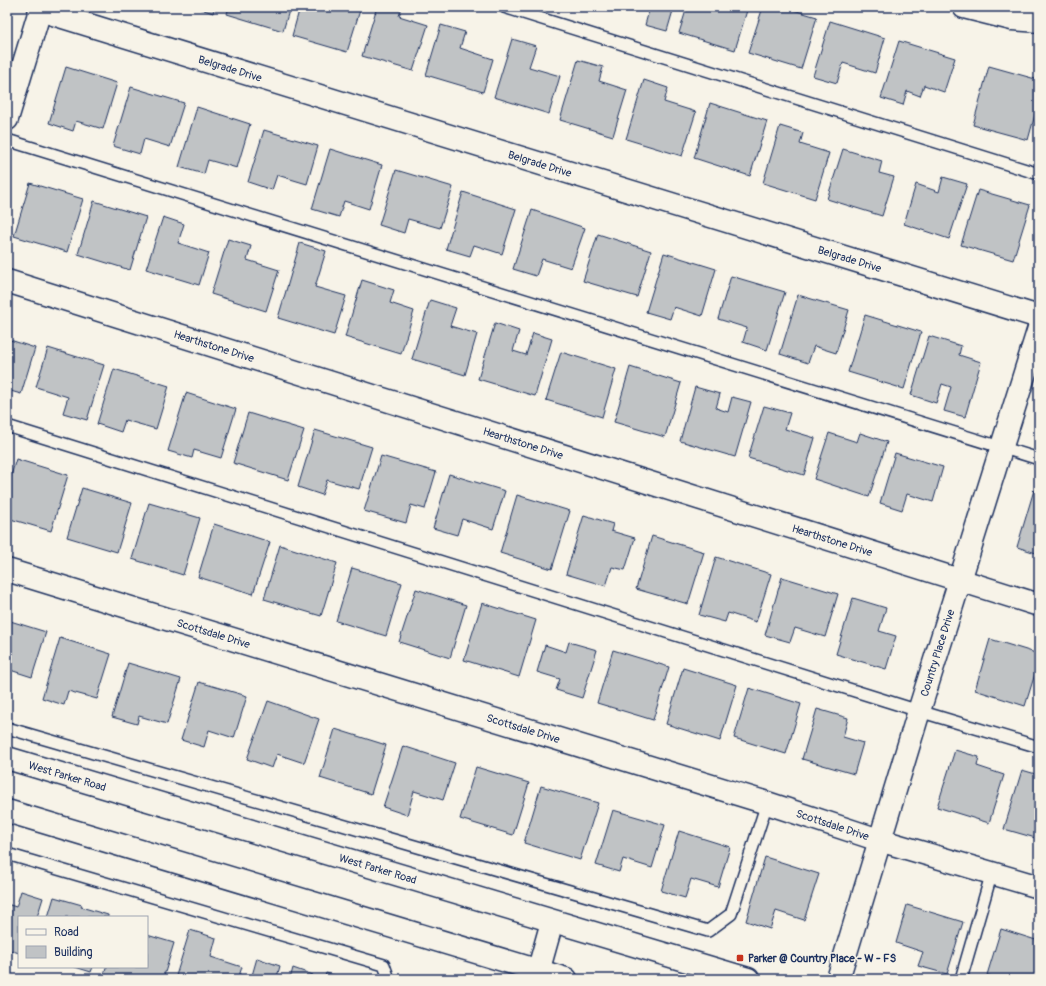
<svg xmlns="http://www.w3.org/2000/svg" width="1046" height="986" font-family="Pangolin,sans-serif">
<rect width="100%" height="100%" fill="#f7f3e8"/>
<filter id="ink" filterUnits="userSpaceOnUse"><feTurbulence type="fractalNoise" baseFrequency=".025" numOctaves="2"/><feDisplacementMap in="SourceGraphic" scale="8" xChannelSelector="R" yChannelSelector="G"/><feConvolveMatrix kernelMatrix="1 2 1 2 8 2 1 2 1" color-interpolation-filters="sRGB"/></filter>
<g filter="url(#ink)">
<g fill="#c0c3c5" stroke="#1b2f5e">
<path d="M195 7H215L213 13Z"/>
<path d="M229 7H290L283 31 227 14Z"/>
<path d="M300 7H361L347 52 292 36Z"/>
<path d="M377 7H402L399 16 428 25 413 71 362 56Z"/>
<path d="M650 7H674L667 31 645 25Z"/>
<path d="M687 7H748L735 50 679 33Z"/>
<path d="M763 7H783L817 17 801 69 748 53Z"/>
<path d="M830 21 885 38 875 73 843 63 837 83 813 76Z"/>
<path d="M441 25 465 32 460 48 493 59 483 92 426 75Z"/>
<path d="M512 39 536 46 529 67 560 76 549 114 494 97Z"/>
<path d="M899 41 955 58 944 92 924 85 920 96 907 91 903 105 881 98Z"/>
<path d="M578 60 603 67 599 81 627 90 613 136 560 120Z"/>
<path d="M989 66 1039 80V100L1028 140 973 125Z"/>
<path d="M66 67 117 83 103 129 76 121 73 131 49 123Z"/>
<path d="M644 80 668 88 664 102 696 112 682 156 626 139Z"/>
<path d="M131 87 184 103 170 147 144 139 140 154 113 146Z"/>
<path d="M710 103 767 121 750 176 694 158Z"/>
<path d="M197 107 250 124 237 168 208 160 204 174 179 167Z"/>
<path d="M780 126 803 133 800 144 829 153 815 199 763 183Z"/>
<path d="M264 130 318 146 307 184 277 175 272 190 248 182Z"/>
<path d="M330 149 382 165 369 209 344 201 339 217 312 209Z"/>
<path d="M843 149 882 161 879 173 894 177 882 216 827 199Z"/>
<path d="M396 170 453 187 440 228 408 219 404 233 379 225Z"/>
<path d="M943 177 967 184 949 239 904 224 916 184 939 192Z"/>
<path d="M30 183 83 199 67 252 14 236Z"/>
<path d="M978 190 1030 205 1013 260 961 245Z"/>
<path d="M463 192 516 209 502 254 474 245 470 256 446 249Z"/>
<path d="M94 201 146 217 130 270 78 254Z"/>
<path d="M532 210 585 228 571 268 542 259 536 276 513 269Z"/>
<path d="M163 217 184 224 178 243 209 253 199 285 146 269Z"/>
<path d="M598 234 651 251 637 297 583 281Z"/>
<path d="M228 239 251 246 247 260 279 270 266 311 211 294Z"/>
<path d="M300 243 326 251 315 287 346 296 334 335 278 318Z"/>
<path d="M664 253 716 269 702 316 674 307 670 319 646 312Z"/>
<path d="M731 276 785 292 767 350 743 342 747 328 718 319Z"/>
<path d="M362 280 394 290 390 303 414 311 401 354 345 337Z"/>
<path d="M798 295 849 310 836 353 814 346 808 363 780 354Z"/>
<path d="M430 300 456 308 450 326 477 334 465 375 412 359Z"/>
<path d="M865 315 921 332 904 389 848 372Z"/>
<path d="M495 323 519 331 513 351 526 355 533 333 552 339 535 396 478 379Z"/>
<path d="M929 336 961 346 959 355 981 362 965 417 944 411 951 387 942 384 936 403 911 395Z"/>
<path d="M7 339 35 348 21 394 7 390Z"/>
<path d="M48 348 104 365 87 420 63 413 68 397 36 387Z"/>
<path d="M561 352 616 369 602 417 546 400Z"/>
<path d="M630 367 681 383 665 437 614 422Z"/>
<path d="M114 369 169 386 156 429 125 420 121 432 97 424Z"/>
<path d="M695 387 720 394 716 408 728 412 732 397 751 402 735 457 680 441Z"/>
<path d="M186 393 236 409 221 458 194 450 192 458 168 451Z"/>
<path d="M764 406 790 413 785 429 815 438 804 475 748 458Z"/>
<path d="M248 413 304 430 288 480 233 463Z"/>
<path d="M315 430 372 447 359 489 327 480 322 495 298 487Z"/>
<path d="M829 433 857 442 860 433 887 442 869 497 814 479Z"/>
<path d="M895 453 943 467 933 502 907 494 902 510 880 503Z"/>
<path d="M381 456 436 472 425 509 411 505 406 523 364 511Z"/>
<path d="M16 459 68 475 51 531 7 518V489Z"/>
<path d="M449 474 505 491 493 529 462 519 457 535 433 528Z"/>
<path d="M82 488 132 503 117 552 67 537Z"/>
<path d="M1034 490 1039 491V554L1017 547Z"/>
<path d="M517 495 570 511 552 569 500 553Z"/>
<path d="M149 503 200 518 183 575 132 559Z"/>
<path d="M584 515 613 524 611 531 635 538 625 570 612 567 606 586 566 574Z"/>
<path d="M214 524 270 542 253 594 198 577Z"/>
<path d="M652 536 704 552 688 604 636 589Z"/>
<path d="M280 545 337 563 321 616 264 599Z"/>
<path d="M716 557 771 574 756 622 728 613 725 622 699 615Z"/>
<path d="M352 568 402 583 386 636 336 621Z"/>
<path d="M782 577 838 594 825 637 795 628 790 642 765 635Z"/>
<path d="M416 589 466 605 450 658 399 642Z"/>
<path d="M853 598 886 608 879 631 896 636 886 669 836 654Z"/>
<path d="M482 603 536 620 519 677 464 660Z"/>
<path d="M7 620 46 632 32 677 7 669Z"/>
<path d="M60 638 111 654 97 699 68 691 64 705 42 698Z"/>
<path d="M990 639 1039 654V661L1025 706 975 690Z"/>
<path d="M569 642 597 650 582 698 556 690 560 679 537 672 545 645 566 652Z"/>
<path d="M613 650 669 667 653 720 597 703Z"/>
<path d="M128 663 181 679 167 724 139 716 137 724 112 717Z"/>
<path d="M683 668 737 685 720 741 666 724Z"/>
<path d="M199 682 247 696 234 738 209 730 204 747 181 740Z"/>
<path d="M749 688 801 704 786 754 734 738Z"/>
<path d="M268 701 319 719 304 763 277 754 272 768 247 759Z"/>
<path d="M817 709 848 718 843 737 863 743 854 774 802 759Z"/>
<path d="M335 729 386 745 371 794 320 778Z"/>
<path d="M403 746 455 763 443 800 414 791 407 815 383 807Z"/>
<path d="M955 750 979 757 977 766 1004 775 989 823 937 807Z"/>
<path d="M476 767 529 783 513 835 460 819Z"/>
<path d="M1022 770 1039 775V839L1004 829Z"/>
<path d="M541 786 598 803 580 860 524 843Z"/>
<path d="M613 810 665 825 652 868 623 859 619 872 596 865Z"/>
<path d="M679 831 730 847 718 887 691 879 685 898 661 891Z"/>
<path d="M765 857 819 874 804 920 776 911 770 929 746 921Z"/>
<path d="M21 891 43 898 37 917H19V953L7 949V904L16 907Z"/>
<path d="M54 897 82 905 81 907 108 915V917H48Z"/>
<path d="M907 905 963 922 947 974 918 966 923 952 896 943Z"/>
<path d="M1001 929 1039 941V979H1000L987 975Z"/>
<path d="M190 930 216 938 211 957 242 967 238 979H175Z"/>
<path d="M147 935 174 943 163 979H103L106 967H147Z"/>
<path d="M257 958 280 966 277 977 283 979H251Z"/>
<path d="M75 967H93L91 972Z"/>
<path d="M293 968 313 975 312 979H290Z"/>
<path d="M326 973 347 979H324Z"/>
</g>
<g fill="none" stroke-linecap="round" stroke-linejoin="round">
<g stroke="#1b2f5e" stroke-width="14">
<g id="lane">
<path d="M504 7 1039 174"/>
<path d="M7 140 1039 459"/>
<path d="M7 426 919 711 1039 747"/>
<path d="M7 728 708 931 731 914 767 803"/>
<path d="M7 854 384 965 389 979"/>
<path d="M961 979 992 872"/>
</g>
</g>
<g stroke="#1b2f5e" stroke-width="25">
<g id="street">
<path d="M964 7 1012 19 1039 21"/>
<path id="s1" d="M40 10 1039 317"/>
<path d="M7 119 41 7"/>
<path id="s2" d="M7 281 1039 605"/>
<path id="s3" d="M7 570 767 803 879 840 1039 887"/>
</g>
</g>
<g stroke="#1b2f5e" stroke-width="25">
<g id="secondary">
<path id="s4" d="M7 758 748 979"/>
<path d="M7 811 566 979"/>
<path d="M536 979 552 922"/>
<path id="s5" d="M838 979 919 711 1039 328"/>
</g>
</g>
<use href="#lane" stroke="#f7f3e8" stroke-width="11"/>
<use href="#street" stroke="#f7f3e8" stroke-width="22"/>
<use href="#secondary" stroke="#f7f3e8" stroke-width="22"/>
</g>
</g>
<rect fill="#c8321e" stroke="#f7f3e8" stroke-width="1.5" x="736" y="954" width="8" height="8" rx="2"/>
<g text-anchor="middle" stroke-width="3" stroke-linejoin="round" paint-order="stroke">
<g font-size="11" fill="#1b2f5e" stroke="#f7f3e8">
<text dy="4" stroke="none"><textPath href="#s1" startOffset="199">Belgrade Drive</textPath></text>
<text dy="4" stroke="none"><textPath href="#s1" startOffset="523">Belgrade Drive</textPath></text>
<text dy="4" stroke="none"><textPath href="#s1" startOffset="847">Belgrade Drive</textPath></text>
<text dy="4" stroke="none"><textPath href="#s2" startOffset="217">Hearthstone Drive</textPath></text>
<text dy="4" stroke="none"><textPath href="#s2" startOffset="541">Hearthstone Drive</textPath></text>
<text dy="4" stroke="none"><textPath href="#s2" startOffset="865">Hearthstone Drive</textPath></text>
<text dy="4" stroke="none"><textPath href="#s3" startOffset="216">Scottsdale Drive</textPath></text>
<text dy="4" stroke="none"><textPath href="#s5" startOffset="341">Country Place Drive</textPath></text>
<text dy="4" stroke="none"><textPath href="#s3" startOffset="540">Scottsdale Drive</textPath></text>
<text dy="4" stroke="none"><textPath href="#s4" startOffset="63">West Parker Road</textPath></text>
<text dy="4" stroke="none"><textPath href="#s3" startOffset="864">Scottsdale Drive</textPath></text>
<text dy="4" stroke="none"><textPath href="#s4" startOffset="387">West Parker Road</textPath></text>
</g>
<g font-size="11" font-weight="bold" fill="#1b2f5e" stroke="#f7f3e8" text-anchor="start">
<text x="748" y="962">Parker @ Country Place - W - FS</text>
</g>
</g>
<rect width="1046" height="986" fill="none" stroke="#f7f3e8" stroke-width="24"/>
<rect x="12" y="12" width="1022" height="962" fill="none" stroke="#1b2f5e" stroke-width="1.5" filter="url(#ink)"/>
<rect x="18" y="916" width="130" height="52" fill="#f7f3e8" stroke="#9fa5b1"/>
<rect x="26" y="929" width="20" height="6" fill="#f7f3e8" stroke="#9fa5b1"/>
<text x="54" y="936" font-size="12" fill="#1b2f5e">Road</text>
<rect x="26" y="946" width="20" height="12" fill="#c0c3c5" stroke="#9fa5b1"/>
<text x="54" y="956" font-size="12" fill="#1b2f5e">Building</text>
</svg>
